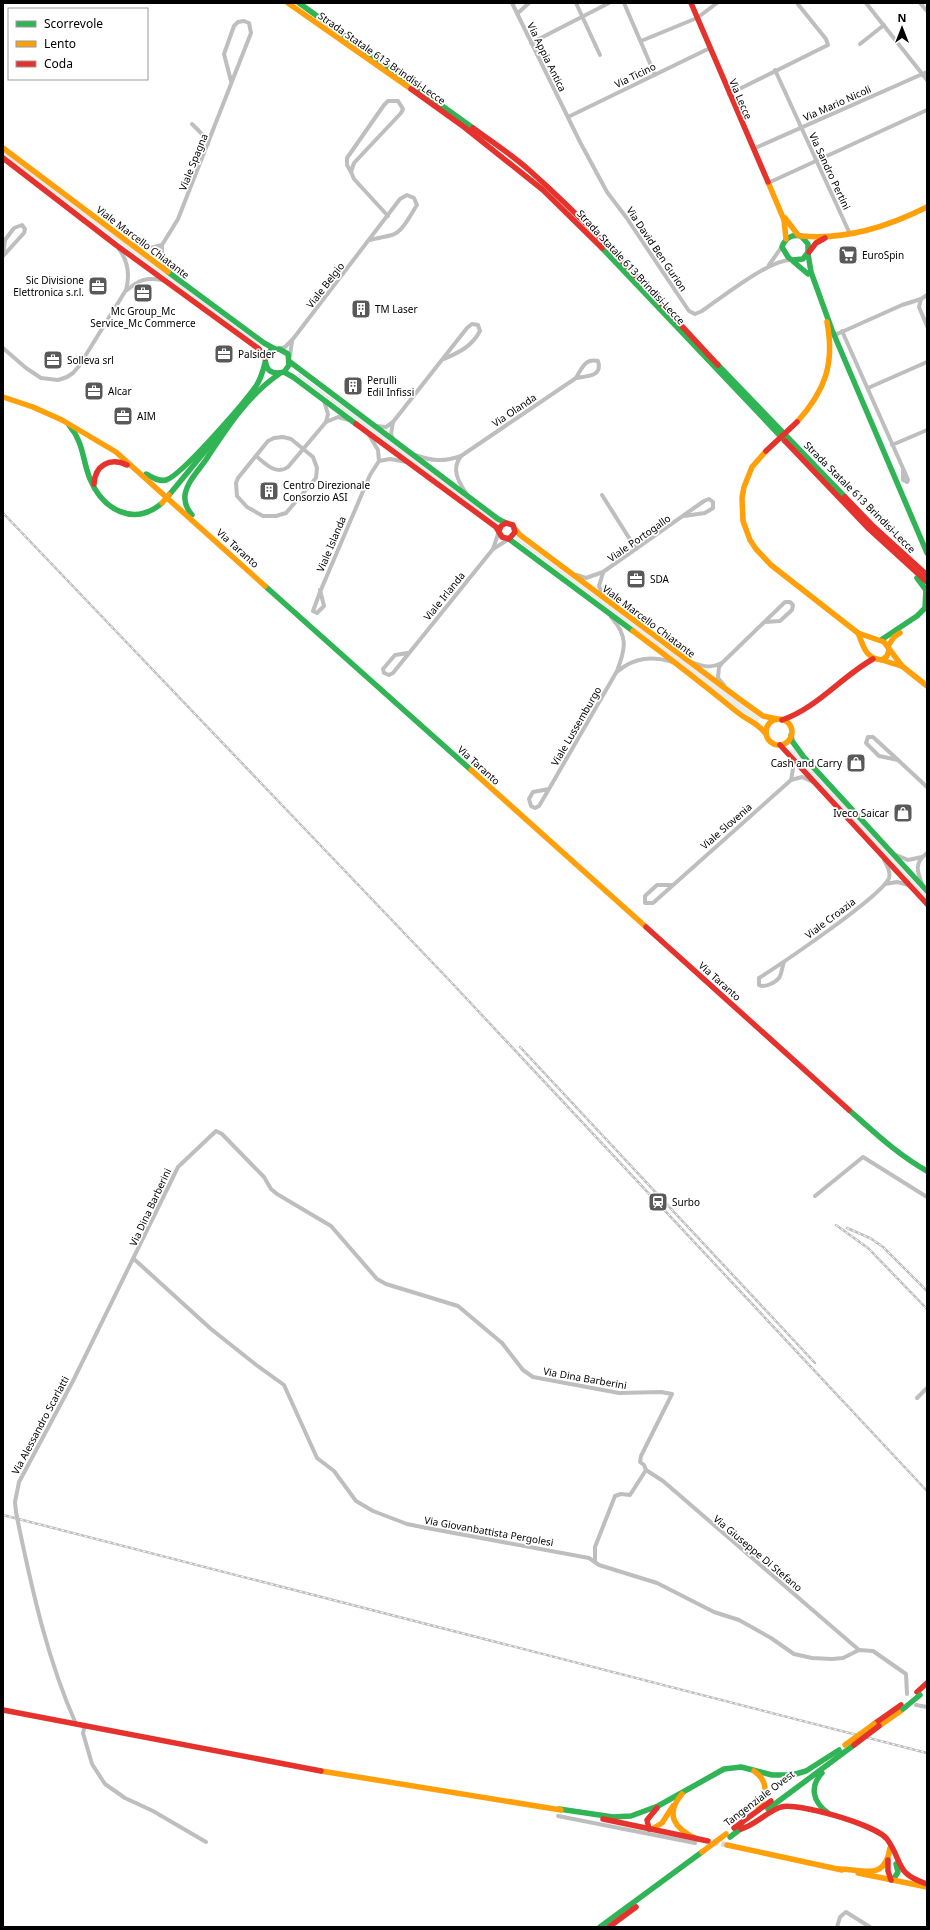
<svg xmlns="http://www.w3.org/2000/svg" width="930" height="1930" font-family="'Noto Sans',sans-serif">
<rect width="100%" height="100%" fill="#fff"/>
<g fill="#ececec">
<path d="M3 151 261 345 259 347 3 155Z"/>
<path d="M298 373 500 522 497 525 296 375Z"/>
<path d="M517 537 760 718 758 721C737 710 719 696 701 679L515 539Z"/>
<path d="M793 748 927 896V900L790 751Z"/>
</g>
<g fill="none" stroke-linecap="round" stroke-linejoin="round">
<path stroke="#d9d9d9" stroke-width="5.5" stroke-dasharray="5.5 3" stroke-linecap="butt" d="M713 1842 727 1845"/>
<g stroke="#bebebe" stroke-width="4">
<path d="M512 3 580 142 607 192 626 217 689 311 695 314 702 311C721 298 770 259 791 260"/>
<path d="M576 3 600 55"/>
<path d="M624 3 655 75"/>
<path d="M866 3 927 80"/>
<path d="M920 3 927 11"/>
<path d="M518 13 529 3"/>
<path d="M641 41 697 18 717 3"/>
<path d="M531 43 609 3"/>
<path d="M860 44 884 25"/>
<path d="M775 70 850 234"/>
<path d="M729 94 828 45 826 39 797 3"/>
<path d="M568 117 710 48"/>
<path d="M192 124 206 138 208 144"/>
<path d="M753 149 927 72"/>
<path d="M351 172 347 165V158L384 105 388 101H398L403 109 401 113 354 163 351 172 354 179 388 216"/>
<path d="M768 183 927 110"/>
<path d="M135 245 150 248 162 245 178 219 251 33 249 23 244 21 238 22 234 26 224 54 231 81"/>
<path d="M162 245V256L167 270"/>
<path d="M3 255 5 240 14 228 22 225 25 229 24 233 3 256"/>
<path d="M769 265 783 245"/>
<path d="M127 290C139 280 146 277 162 280"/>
<path d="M927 295 921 299 919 307 927 326"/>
<path d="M842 331 906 475 908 480 907 482 903 480V470"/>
<path d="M835 335 902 305 921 299"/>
<path d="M3 348 26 368 41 378 58 380 67 377 73 373 79 366 126 290C130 275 128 261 119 249"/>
<path d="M279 349 285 347 293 339 400 199 407 195 414 198 417 205C411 214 402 233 392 235 385 237 377 238 370 240"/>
<path d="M290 356 292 341"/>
<path d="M868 388 927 362"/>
<path d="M324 401 328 414 326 422"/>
<path d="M393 422 391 434 393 439"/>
<path d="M376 426 386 427 393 422 467 328 472 324 478 325 480 331C472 346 460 352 444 359"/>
<path d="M283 437 291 439 313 457 317 468 316 478 286 513 276 516H263L247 507 237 496 236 483 238 478 268 441 274 438Z"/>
<path d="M892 445 927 430"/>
<path d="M415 455C432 461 444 462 461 456L576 378C586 376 603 377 598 361 585 358 582 368 576 378"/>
<path d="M256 456C265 463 276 476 288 467L326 422 338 417 349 420"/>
<path d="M461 456C451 469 458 481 466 493"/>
<path d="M379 461 390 459 407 462"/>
<path d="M602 495 636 549"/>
<path d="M493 549 499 531"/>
<path d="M577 575 586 578 603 572 704 501 709 499 713 502V508L705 513 684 516"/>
<path d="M320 590 324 606 317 613 313 611 320 592 370 475 379 461 378 450 369 435"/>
<path d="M603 596 599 586 603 573"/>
<path d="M408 653 395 655 383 669 384 673 389 675 393 673 493 549 509 539"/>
<path d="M694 663C704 667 712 668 722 663"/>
<path d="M618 671C635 657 652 656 673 662"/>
<path d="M724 685 718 678 719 667 722 663 785 602H790L793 605 792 610 780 621 765 622"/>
<path d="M868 737H873L898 760 879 756 866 743Z"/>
<path d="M792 759 793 769 791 780 802 777 813 782"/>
<path d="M898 760 927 787"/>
<path d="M549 789 533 792 529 799 531 806 535 808 539 806 549 789 617 671C626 648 628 636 611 617"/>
<path d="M894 854 908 860 922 857"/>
<path d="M885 884 897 882 909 885"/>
<path d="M922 884C917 871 914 863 927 853"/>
<path d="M673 885H657L645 896V903H653L791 780"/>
<path d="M784 962C782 966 782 974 779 978 775 983 764 988 759 985V978C781 964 882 896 889 878 891 872 887 865 884 860"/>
<path d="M815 1196 863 1157 927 1197"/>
<path d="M134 1259 211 1329 255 1364 284 1385 317 1458 334 1471 356 1501 373 1511 407 1524 427 1528 589 1558 599 1565 657 1583 714 1612 739 1620 771 1638 794 1654 812 1658 832 1659 843 1658 859 1650 873 1651 906 1674 907 1694"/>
<path d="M917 1398 927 1388"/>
<path d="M646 1470 663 1481 859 1650"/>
<path d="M16 1512 15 1502 19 1482 73 1381 178 1167 216 1131 222 1134 264 1177 271 1189 277 1194 331 1226 377 1279 386 1284 458 1306 502 1343 523 1370 533 1377 619 1393 661 1392 672 1394 641 1456 640 1462 644 1465 646 1470 630 1495 621 1494 615 1496 595 1547V1561"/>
<path d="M19 1527C33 1594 48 1661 76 1724"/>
<path d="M916 1705 927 1707"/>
<path d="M85 1725 83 1733 92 1764 105 1784 125 1798 153 1811 206 1842"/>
<path d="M558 1816 695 1843"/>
<path d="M837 1927 840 1917 846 1912 870 1927"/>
</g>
<g stroke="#30b455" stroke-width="5.5">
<path d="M299 3 473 128"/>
<path d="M602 248 785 441"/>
<path d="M808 254 811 272 832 330 927 553"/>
<path d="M792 260 803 259 808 252V244L801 236C792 234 785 238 782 247L788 257 808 274"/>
<path d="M168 272 264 343 275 349"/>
<path d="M290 362 498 519 506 523"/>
<path d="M718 365 845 497"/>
<path d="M284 372 289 365 288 354 279 349 271 350 265 358C266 371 271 375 284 372L293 377 356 424"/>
<path d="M69 425C84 443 82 459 90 479 103 510 134 527 162 503"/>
<path d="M146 474C152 477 158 482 166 480 181 476 245 402 256 386 261 379 263 371 265 363"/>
<path d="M169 495 220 433"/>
<path d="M192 515C187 509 184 503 185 495 187 482 198 471 205 461 226 429 247 396 279 374"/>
<path d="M509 539 633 631"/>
<path d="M265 586 471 770"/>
<path d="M881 640 917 616 925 608 926 590 917 578"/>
<path d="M791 735 792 741 803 756 927 891"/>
<path d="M849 1110C874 1132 898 1155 927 1171"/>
<path d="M822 1773C809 1787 813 1802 828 1813"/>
<path d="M559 1809 613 1817 631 1816 658 1806 724 1769 741 1767 772 1775H792L806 1771 839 1750"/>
<path d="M768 1809 854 1745"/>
<path d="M730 1837 743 1827"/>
<path d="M893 1880 898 1872 896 1864"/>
<path d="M600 1927 702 1852"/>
</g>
<g stroke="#ff9f0a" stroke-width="5.5">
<path d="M288 3 411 89"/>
<path d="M3 148 168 272"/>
<path d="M768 182 784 220 786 239"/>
<path d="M785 218 798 235"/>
<path d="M801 236C846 240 887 227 927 207"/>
<path d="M3 397 33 407 62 420 116 452 265 586"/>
<path d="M797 422C825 391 835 364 827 322"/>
<path d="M766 451 752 467 744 487 742 498 743 521 750 540 756 549 771 565 858 633 884 642 902 666 927 686"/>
<path d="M515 529 520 535 738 698 763 716 777 719"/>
<path d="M633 631C668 657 703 684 737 712 749 722 755 720 766 734"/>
<path d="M858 633C864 647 865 658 882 660L887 656 889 650"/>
<path d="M888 646 894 637 900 633"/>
<path d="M882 660 901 666"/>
<circle cx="779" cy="732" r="13"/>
<path d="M471 770 646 927"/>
<path d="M879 1726 902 1710"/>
<path d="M321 1771 561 1810"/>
<path d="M754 1771C768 1781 768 1794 758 1807"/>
<path d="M682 1794C664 1815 675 1829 697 1839"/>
<path d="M652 1829 662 1823 673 1806"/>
<path d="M727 1845 842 1870"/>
<path d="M838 1869C863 1869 885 1882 890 1848"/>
<path d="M858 1873 927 1887"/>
</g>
<g stroke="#e5322d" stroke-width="5.5">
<path d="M691 3 768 182"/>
<path d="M411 89 464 127 543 190 602 248"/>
<path d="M473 128C492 142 512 155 529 170 597 230 656 299 718 365"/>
<path d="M3 158 116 245 259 349 265 358"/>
<path d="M809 252 816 243 825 238"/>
<path d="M356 424 496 527 502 537 509 539 515 532 513 525 506 523 501 526 499 531"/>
<path d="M785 441 869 529 927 582"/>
<path d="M94 484C95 465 110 457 127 465"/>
<path d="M845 497 872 525 927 575"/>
<path d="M782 720C817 708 841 677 873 659"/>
<path d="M780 745 927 904"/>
<path d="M646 927 849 1110"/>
<path d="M917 1692 927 1683"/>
<path d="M3 1710 321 1771"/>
<path d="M874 1724 901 1705"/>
<path d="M603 1819 708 1841"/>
<path d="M734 1828 771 1801"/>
<path d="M649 1829 647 1820 657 1808"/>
<path d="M741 1829C756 1825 766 1812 781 1807 798 1802 876 1825 887 1839 904 1863 894 1873 927 1884"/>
<path d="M888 1860V1871L891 1880"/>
<path d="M609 1927 636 1907"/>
</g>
<g stroke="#bebebe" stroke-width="2.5">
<g id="rail">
<path d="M3 513 451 982 927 1491"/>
<path d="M520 1047 815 1363"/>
<path d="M836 1225 868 1248 927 1309"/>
<path d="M847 1228 870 1238 883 1247 927 1291"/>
<path d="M3 1515 927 1753"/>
</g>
</g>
<use href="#rail" stroke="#fff" stroke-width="1" stroke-dasharray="3" stroke-linecap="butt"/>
<path stroke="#bebebe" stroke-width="4" d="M16 1512 19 1527"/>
<path stroke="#30b455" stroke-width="5.5" d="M903 1709 920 1695"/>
<g stroke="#ff9f0a" stroke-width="5.5">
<path d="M162 503 169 495"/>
<path d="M845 1745 874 1724"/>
<path d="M702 1852 726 1834"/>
</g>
<g stroke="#e5322d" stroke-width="5.5">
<path d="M766 451 797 422"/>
<path d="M854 1745 879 1726"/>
</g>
</g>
<defs>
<g id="supermarket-square" transform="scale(1)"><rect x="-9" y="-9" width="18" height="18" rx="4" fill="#595959" stroke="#fff"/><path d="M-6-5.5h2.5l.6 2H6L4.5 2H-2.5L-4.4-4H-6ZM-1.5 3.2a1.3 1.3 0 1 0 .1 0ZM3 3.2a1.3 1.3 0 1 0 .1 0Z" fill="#fff"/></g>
<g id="office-square" transform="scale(1)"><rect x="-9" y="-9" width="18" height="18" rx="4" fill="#595959" stroke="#fff"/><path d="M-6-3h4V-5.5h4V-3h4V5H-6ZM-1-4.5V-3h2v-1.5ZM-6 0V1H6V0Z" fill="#fff"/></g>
<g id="building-square" transform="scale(1)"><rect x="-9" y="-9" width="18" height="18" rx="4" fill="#595959" stroke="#fff"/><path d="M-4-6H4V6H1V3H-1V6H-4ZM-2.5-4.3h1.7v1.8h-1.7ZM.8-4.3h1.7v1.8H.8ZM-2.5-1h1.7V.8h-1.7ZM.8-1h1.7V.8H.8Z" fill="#fff"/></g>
<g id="shop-square" transform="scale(1)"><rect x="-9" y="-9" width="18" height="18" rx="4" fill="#595959" stroke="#fff"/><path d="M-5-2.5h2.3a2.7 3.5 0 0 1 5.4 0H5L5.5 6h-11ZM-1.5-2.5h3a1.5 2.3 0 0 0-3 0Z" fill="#fff"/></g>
<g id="station-square" transform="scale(1)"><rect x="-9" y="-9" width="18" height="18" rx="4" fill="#595959" stroke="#fff"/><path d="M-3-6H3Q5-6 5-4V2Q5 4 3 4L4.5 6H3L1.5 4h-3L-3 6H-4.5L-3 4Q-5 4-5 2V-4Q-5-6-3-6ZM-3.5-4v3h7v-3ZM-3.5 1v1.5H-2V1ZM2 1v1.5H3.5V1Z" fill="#fff"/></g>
</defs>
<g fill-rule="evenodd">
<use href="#supermarket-square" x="848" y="255"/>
<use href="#office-square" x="98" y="286"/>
<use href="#office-square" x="143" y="293"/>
<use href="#building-square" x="361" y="309"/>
<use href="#office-square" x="224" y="354"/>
<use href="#office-square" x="53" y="360"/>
<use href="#building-square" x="353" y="386"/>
<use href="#office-square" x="94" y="391"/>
<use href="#office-square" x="123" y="416"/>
<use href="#building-square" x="269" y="491"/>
<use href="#office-square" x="636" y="579"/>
<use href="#shop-square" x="856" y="763"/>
<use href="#shop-square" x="903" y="813"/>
<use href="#station-square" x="658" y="1202"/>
</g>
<g text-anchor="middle" stroke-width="3.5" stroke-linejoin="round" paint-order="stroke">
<g font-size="10" fill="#000" stroke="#fff">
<text transform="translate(547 57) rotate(64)" y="4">Via Appia Antica</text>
<text transform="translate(382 58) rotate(35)" y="4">Strada Statale 613 Brindisi-Lecce</text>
<text transform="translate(635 75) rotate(-26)" y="4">Via Ticino</text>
<text transform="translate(741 99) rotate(67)" y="4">Via Lecce</text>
<text transform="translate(837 103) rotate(-24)" y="4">Via Mario Nicoli</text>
<text transform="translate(193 162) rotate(-68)" y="4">Viale Spagna</text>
<text transform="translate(830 171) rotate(65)" y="4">Via Sandro Pertini</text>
<text transform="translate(143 242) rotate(37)" y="4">Viale Marcello Chiatante</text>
<text transform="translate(657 249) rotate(56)" y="4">Via David Ben Gurion</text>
<text transform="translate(631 267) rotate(47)" y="4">Strada Statale 613 Brindisi-Lecce</text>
<text transform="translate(325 285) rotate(-52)" y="4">Viale Belgio</text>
<text transform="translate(514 410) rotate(-34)" y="4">Via Olanda</text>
<text transform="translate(860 497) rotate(45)" y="4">Strada Statale 613 Brindisi-Lecce</text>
<text transform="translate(639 538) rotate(-35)" y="4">Viale Portogallo</text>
<text transform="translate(331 544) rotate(-67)" y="4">Viale Islanda</text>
<text transform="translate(238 548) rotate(42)" y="4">Via Taranto</text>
<text transform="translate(444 596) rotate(-51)" y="4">Viale Irlanda</text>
<text transform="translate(649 621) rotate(37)" y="4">Viale Marcello Chiatante</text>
<text transform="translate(576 726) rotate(-60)" y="4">Viale Lussemburgo</text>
<text transform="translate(479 765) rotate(42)" y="4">Via Taranto</text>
<text transform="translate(726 826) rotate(-41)" y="4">Viale Slovenia</text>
<text transform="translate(830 918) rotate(-37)" y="4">Viale Croazia</text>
<text transform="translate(720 981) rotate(42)" y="4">Via Taranto</text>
<text transform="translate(150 1207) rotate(-65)" y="4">Via Dina Barberini</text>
<text transform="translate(585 1378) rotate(10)" y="4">Via Dina Barberini</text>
<text transform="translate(40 1425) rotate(-62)" y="4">Via Alessandro Scarlatti</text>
<text transform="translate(489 1531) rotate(10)" y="4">Via Giovanbattista Pergolesi</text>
<text transform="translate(758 1553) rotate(40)" y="4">Via Giuseppe Di Stefano</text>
<text transform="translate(759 1798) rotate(-37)" y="4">Tangenziale Ovest</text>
</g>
<g font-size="10" fill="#000" stroke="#fff" text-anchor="start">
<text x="862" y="259">EuroSpin</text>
<text x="84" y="284" text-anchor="end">Sic Divisione<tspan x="84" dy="12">Elettronica s.r.l.</tspan></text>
<text x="375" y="313">TM Laser</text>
<text x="143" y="315" text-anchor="middle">Mc Group_Mc<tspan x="143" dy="12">Service_Mc Commerce</tspan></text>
<text x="238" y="358">Palsider</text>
<text x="67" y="364">Solleva srl</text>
<text x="367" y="384">Perulli<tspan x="367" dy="12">Edil Infissi</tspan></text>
<text x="108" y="395">Alcar</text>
<text x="137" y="420">AIM</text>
<text x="283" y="489">Centro Direzionale<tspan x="283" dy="12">Consorzio ASI</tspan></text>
<text x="650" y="583">SDA</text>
<text x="842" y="767" text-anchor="end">Cash and Carry</text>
<text x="889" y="817" text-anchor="end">Iveco Saicar</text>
<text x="672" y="1206">Surbo</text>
</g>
</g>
<rect width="930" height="1930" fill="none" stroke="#000000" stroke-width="8"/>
<rect x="8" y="8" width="140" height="72" fill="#ffffff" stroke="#999999"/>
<rect x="16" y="21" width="20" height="6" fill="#30b455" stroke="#999999"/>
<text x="44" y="28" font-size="12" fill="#000000">Scorrevole</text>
<rect x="16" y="41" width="20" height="6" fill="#ff9f0a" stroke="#999999"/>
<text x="44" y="48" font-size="12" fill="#000000">Lento</text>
<rect x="16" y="61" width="20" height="6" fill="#e5322d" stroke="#999999"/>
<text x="44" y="68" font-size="12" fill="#000000">Coda</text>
<g transform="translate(902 28)" stroke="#ffffff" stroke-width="3" paint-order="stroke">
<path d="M0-3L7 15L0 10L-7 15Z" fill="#000000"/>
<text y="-6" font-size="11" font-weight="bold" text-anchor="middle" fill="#000000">N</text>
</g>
</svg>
